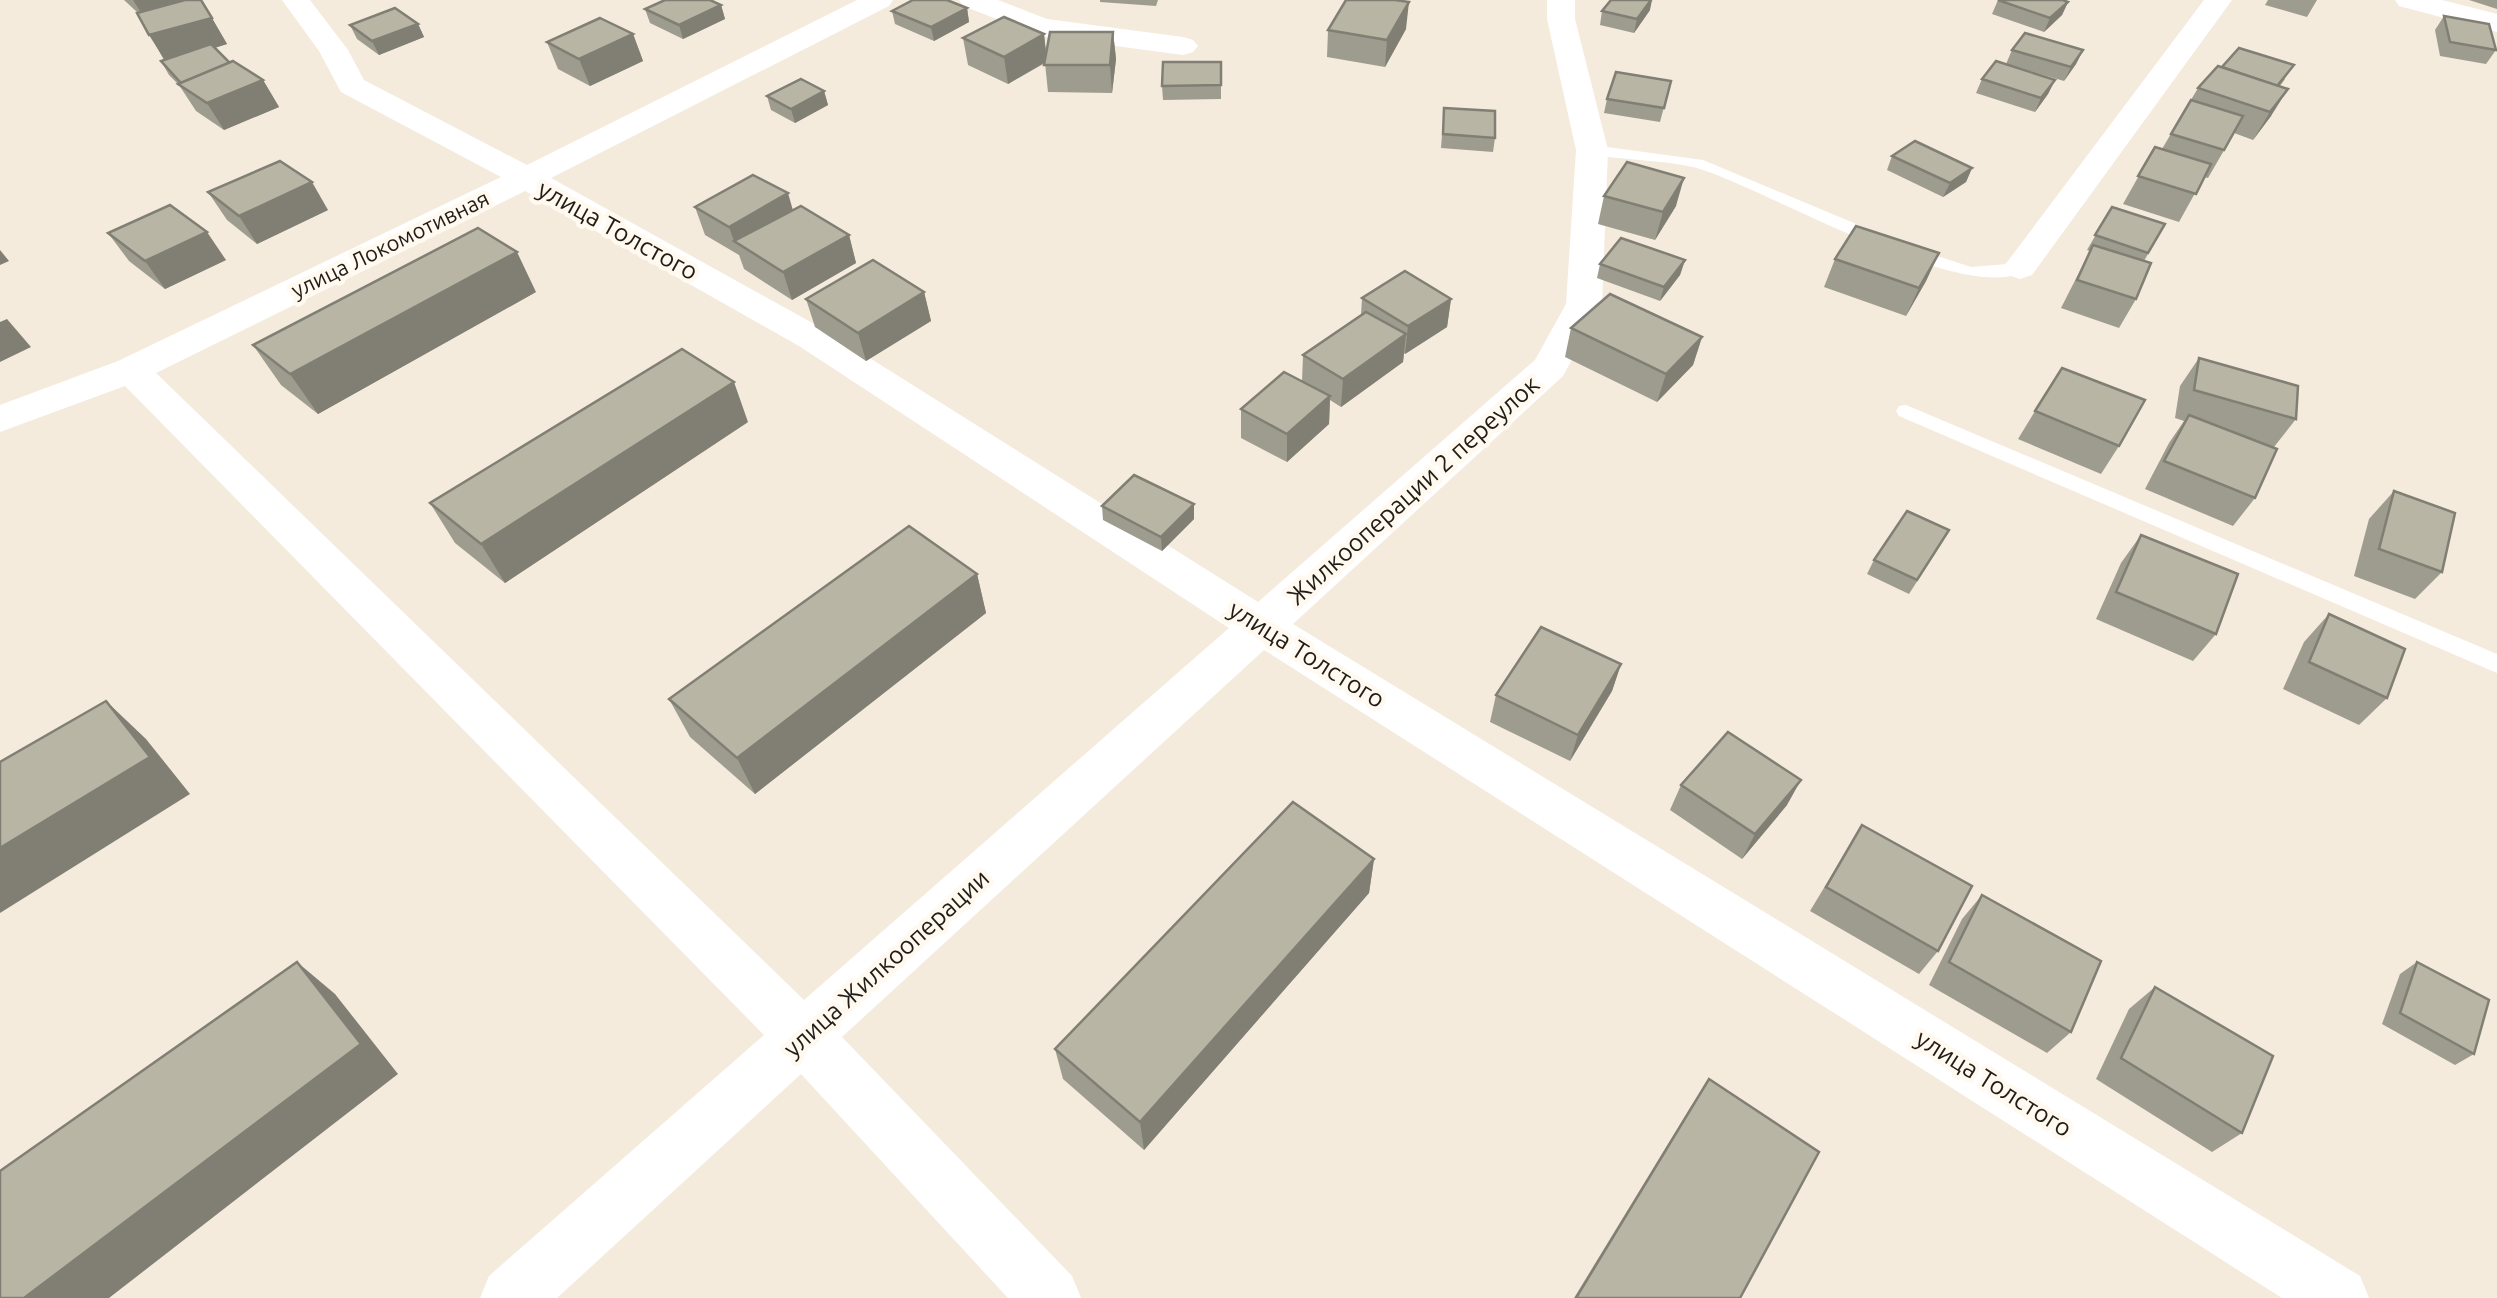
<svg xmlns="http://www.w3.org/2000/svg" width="2497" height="1298" font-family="Ubuntu,sans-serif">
<rect width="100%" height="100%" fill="#f5ebdd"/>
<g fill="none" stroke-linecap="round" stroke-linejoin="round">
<g fill="#fff" fill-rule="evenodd">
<path d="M1592 145 1703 160 1916 249 1971 267 2020 263 2029 268C1972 313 1760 184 1693 167 1658 159 1621 161 1586 153L1584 150Z"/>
<path d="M1906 405 2497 654V673L1899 416 1896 411 1899 406Z"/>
</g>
<g fill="#fff" fill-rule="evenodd">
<path d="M282 0H310L348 50 364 80 527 165 857 0H893L889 6 551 178 825 330 1258 602 1535 360 1566 304 1576 150 1547 19V0H1575V19L1608 150 1602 304 1563 376 1293 624 2360 1276 2369 1298H2282L1264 650 842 1037 1072 1276 1081 1298H1008L801 1074 557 1298H480L489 1276 764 1035 125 386 0 432V405L118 361 501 177 341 92 319 51ZM525 191 799 346 1229 628 804 1000 156 373Z"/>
<path d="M959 0H998L1047 19 1183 37 1193 40 1198 46 1193 52 1183 55 1041 36 963 6Z"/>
<path d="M2204 0H2232L2032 275 2020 279 2008 275 2002 268 2008 261Z"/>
<path d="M2395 0H2442L2497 14V32L2399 6Z"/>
</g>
</g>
<g fill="#9e9c8e">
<path d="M124 0H201L227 44 215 48 230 63 263 80 279 107 224 130 196 111 179 85 169 75 161 61 164 60 138 13Z"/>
<path d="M1100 0H1158L1156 6 1100 2Z"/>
<path d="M1998 0 2068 2 2062 15 2044 32 1992 14Z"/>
<path d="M2268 0H2317L2307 17 2265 5Z"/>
<path d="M2469 0H2497V9Z"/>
<path d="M721 5 725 19 683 39 650 23 645 9Z"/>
<path d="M967 8 969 22 934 41 895 24 892 11Z"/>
<path d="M1650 10 1634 33 1600 25 1602 11Z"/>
<path d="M2444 16 2496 50 2486 64 2440 56 2435 30Z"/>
<path d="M418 24 424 37 379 55 357 39 350 25Z"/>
<path d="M1406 29 1385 67 1327 57 1328 30Z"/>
<path d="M1113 32 1116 59 1112 93 1048 92 1045 63 1008 84 968 65 963 38 1044 34 1046 54Z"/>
<path d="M633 34 643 61 590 86 558 69 547 42Z"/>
<path d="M2012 50H2083L2076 64 2064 81 2006 64Z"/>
<path d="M1221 62V99L1163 100 1162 86Z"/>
<path d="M1982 79 2055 80 2048 94 2035 112 1976 93Z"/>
<path d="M2285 79 2280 86 2271 116 2253 140 2234 133 2208 178 2204 177 2179 222 2123 204 2155 147 2162 149 2198 88Z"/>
<path d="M1671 81 1660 122 1604 113 1607 99Z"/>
<path d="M824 91 828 105 795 123 771 110 767 96Z"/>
<path d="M1444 108 1495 138 1493 152 1441 148Z"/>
<path d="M1892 156 1972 168 1966 182 1943 197 1887 170Z"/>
<path d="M208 192 328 210 257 244 227 220Z"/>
<path d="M1604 196 1676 206 1655 240 1598 224Z"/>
<path d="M695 207 792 210 849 235 856 263 792 300 744 269 739 255 705 235Z"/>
<path d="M2112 207 2165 224 2144 261 2136 299 2119 328 2061 308 2090 251 2087 250Z"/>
<path d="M108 233 226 260 165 289 129 261Z"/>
<path d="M1939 253 1926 281 1906 316 1824 287 1835 259Z"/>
<path d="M1685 260 1680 275 1660 301 1597 278 1600 264Z"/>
<path d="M536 292 318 414 281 385 253 345Z"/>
<path d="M924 292 931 321 866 361 815 327 806 299Z"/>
<path d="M1362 298 1451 299 1447 327 1405 354 1404 353 1403 362 1341 407 1330 400 1329 424 1287 462 1241 438V409L1302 381 1303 355 1361 315Z"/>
<path d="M1571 328 1702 337 1693 365 1657 402 1565 357Z"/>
<path d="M2199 358 2296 419 2274 447 2262 443 2255 498 2233 526 2145 489 2169 443 2184 421 2175 418 2180 386Z"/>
<path d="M2035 411 2119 446 2101 474 2018 439Z"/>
<path d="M748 422 505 583 455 543 430 503Z"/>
<path d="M2394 491 2442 572 2415 599 2354 576 2369 519Z"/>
<path d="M1102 506 1194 519 1162 551 1103 520Z"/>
<path d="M2141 535 2216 634 2193 661 2096 619 2121 563Z"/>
<path d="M1941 544 1909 594 1867 574 1874 560Z"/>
<path d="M977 574 986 613 755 794 690 737 669 699Z"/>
<path d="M2329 614 2387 698 2359 725 2283 689 2304 642Z"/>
<path d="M1621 664 1612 691 1570 761 1490 722 1496 695Z"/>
<path d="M1681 785 1787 805 1742 859 1670 810Z"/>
<path d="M1862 825 1938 951 1919 974 1810 911Z"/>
<path d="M1374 859 1369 893 1144 1150 1063 1079 1055 1049Z"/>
<path d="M1982 895 2071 1032 2047 1053 1929 985 1962 919Z"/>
<path d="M2417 962 2474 1054 2455 1065 2382 1024 2400 974Z"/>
<path d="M2155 987 2242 1133 2212 1152 2096 1079 2129 1009Z"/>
<path d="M1709 1079 1740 1298H1574L1690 1108Z"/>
</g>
<g fill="#817f74">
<path d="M133 0H201L145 19Z"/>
<path d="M1651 0H1652L1650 10 1634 33 1637 19Z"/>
<path d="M1409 2 1406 29 1385 67 1387 40Z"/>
<path d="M2068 2 2062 15 2044 32 2050 18Z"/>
<path d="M721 5 725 19 683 39 679 25Z"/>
<path d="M967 8 969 22 934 41 931 27Z"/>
<path d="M212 18 227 44 166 62 149 35Z"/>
<path d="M418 24 424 37 379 55 372 41Z"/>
<path d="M1113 32 1116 59 1112 93 1110 65Z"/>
<path d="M633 34 643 61 590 86 579 59Z"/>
<path d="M1044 34 1047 61 1008 84 1004 57Z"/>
<path d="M2083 50 2076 64 2064 81 2071 67Z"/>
<path d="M263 80 279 107 224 130 207 103Z"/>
<path d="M2055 80 2048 94 2035 112 2041 98Z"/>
<path d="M2288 89 2271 116 2253 140 2270 112Z"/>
<path d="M824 91 828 105 795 123 791 109Z"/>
<path d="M1972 168 1966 182 1943 197 1950 183Z"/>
<path d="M1684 178 1676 206 1655 240 1663 212Z"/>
<path d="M312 182 328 210 257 244 239 216Z"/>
<path d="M788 193 796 221 734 241 739 255 729 227Z"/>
<path d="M207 232 226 260 165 289 145 261Z"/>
<path d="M849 235 856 263 792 300 783 272Z"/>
<path d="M0 250 9 261 0 265Z"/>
<path d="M517 252 536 292 318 414 290 374Z"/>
<path d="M1939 253 1926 281 1906 316 1919 288Z"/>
<path d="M1685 260 1680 275 1660 301 1664 287Z"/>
<path d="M924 292 931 321 866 361 858 333Z"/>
<path d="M1451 299 1447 327 1405 354 1408 326Z"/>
<path d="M7 319 31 347 0 362V322Z"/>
<path d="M1406 334 1403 362 1341 407 1343 379Z"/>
<path d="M1702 337 1693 365 1657 402 1666 374Z"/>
<path d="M734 382 748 422 505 583 481 544Z"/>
<path d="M1330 396 1329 424 1287 462V434Z"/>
<path d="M1194 504V519L1162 551 1161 537Z"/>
<path d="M977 574 986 613 755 794 737 758Z"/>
<path d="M1621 664 1612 691 1570 761 1578 735Z"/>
<path d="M106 701 146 739 190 794 0 913V848Z"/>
<path d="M1801 780 1787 805 1742 859 1755 834Z"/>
<path d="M1374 859 1369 893 1144 1150 1140 1122Z"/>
<path d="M297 962 335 994 398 1074 109 1298H24Z"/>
</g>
<g fill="#b8b5a5" stroke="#817f74" stroke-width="2.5">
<path d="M185 0H201L212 18 149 35 137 13Z"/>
<path d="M665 0H710L721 5 679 25 645 9Z"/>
<path d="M913 0H947L967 8 931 27 892 11Z"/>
<path d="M1346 0H1395L1409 2 1387 40 1328 30Z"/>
<path d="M1611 0H1651L1637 19 1602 11Z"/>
<path d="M1998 0H2063L2068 2 2050 18Z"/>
<path d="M395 8 418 24 372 41 350 25Z"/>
<path d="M2444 16 2489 24 2496 50 2450 42Z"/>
<path d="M1004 17 1044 34 1004 57 963 38Z"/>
<path d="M600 18 633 34 579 59 547 42Z"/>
<path d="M1050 32H1113L1110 65H1044Z"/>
<path d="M2025 33 2083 50 2071 67 2012 50Z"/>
<path d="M211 44 230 63 181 83 161 61Z"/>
<path d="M2239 48 2294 65 2277 86 2222 67Z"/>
<path d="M233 61 263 80 207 103 178 84Z"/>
<path d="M1996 61 2055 80 2041 98 1982 79Z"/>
<path d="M1163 62H1221V85L1162 86Z"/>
<path d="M2218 66 2288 89 2270 112 2198 88Z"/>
<path d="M1616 72 1671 81 1664 108 1607 99Z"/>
<path d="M801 79 824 91 791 109 767 96Z"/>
<path d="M2191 100 2243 116 2224 150 2171 134Z"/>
<path d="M1444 108 1495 111V138L1443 134Z"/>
<path d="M1915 141 1972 168 1950 183 1892 156Z"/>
<path d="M2155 147 2211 164 2196 194 2138 176Z"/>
<path d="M280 161 312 182 239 216 208 192Z"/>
<path d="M1627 162 1684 178 1663 212 1604 196Z"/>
<path d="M753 175 788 193 729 227 695 207Z"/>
<path d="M170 205 207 232 145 261 108 233Z"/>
<path d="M801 206 849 235 783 272 734 241Z"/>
<path d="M2112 207 2165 224 2148 253 2095 235Z"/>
<path d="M1856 226 1939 253 1919 288 1835 259Z"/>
<path d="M478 228 517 252 290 374 253 345Z"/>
<path d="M1621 238 1685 260 1664 287 1600 264Z"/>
<path d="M2093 245 2151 263 2136 299 2077 280Z"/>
<path d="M873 260 924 292 858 333 806 299Z"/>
<path d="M1405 271 1451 299 1408 326 1362 298Z"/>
<path d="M1610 294 1702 337 1666 374 1571 328Z"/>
<path d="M1366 312 1406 334 1343 379 1303 355Z"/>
<path d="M682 349 734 382 481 544 430 503Z"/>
<path d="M2199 358 2298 386 2296 419 2194 390Z"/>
<path d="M2062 368 2145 400 2119 446 2035 411Z"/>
<path d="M1284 372 1330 396 1287 434 1241 409Z"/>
<path d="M2189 415 2277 449 2255 498 2164 461Z"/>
<path d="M1134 475 1194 504 1161 537 1102 506Z"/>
<path d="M2394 491 2455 513 2442 572 2379 549Z"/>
<path d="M1907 511 1949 530 1917 580 1874 560Z"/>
<path d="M909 526 977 574 737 758 669 699Z"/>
<path d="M2141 535 2238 574 2216 634 2116 592Z"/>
<path d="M2329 614 2405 649 2387 698 2309 662Z"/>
<path d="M1541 627 1621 664 1578 735 1496 695Z"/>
<path d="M106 701 150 757 0 848V762Z"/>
<path d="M1728 732 1801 780 1755 834 1681 785Z"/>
<path d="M1293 802 1374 859 1140 1122 1055 1049Z"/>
<path d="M1862 825 1972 886 1938 951 1826 887Z"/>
<path d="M1982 895 2101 961 2071 1032 1949 962Z"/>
<path d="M297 962 361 1044 24 1298H0V1171Z"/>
<path d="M2417 962 2489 1000 2474 1054 2400 1013Z"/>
<path d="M2155 987 2273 1056 2242 1133 2121 1058Z"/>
<path d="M1709 1079 1819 1152 1740 1298H1576Z"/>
</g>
<g text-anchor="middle" stroke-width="9" stroke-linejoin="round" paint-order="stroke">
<g font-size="22" fill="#201d17" stroke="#fff9f0">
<text transform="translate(390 244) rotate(-26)" y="8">улица Локомотивная</text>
</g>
<g font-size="25" fill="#201d17" stroke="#fff9f0">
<text transform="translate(618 230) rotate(29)" y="9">улица Толстого</text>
<text transform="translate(1413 490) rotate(-42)" y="9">Жилкооперации 2 переулок</text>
<text transform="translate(1307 654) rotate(32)" y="9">улица Толстого</text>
<text transform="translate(886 963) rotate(-42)" y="9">улица Жилкооперации</text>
<text transform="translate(1994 1083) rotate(32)" y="9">улица Толстого</text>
</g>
</g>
</svg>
